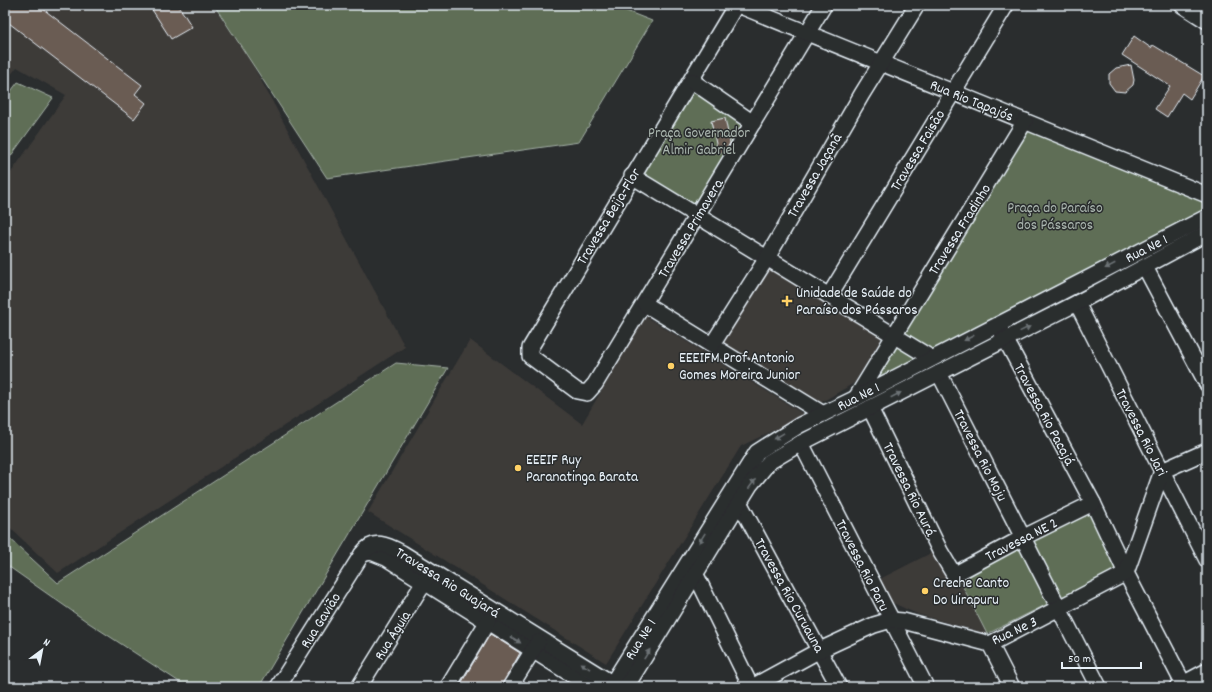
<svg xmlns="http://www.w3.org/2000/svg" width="1212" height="692" font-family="Dekko,sans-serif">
<rect width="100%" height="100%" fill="#2a2d2e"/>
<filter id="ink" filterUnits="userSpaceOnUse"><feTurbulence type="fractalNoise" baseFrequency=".025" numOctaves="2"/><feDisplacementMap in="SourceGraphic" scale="8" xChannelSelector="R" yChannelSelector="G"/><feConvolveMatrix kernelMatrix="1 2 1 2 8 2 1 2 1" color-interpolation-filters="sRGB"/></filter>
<g filter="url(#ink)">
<g fill="#3e3b39">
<path d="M5 5H213L251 62 405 347 58 573 5 523V181L66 95 17 67 5 82Z"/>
<path d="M768 266 884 335 854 383 820 403 722 345Z"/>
<path d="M645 316 805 415 741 446 606 663 368 512 470 340 582 424Z"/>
<path d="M935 551 949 580 958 577 987 634 917 614 891 602 878 580Z"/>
</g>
<g fill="#5f6e56" stroke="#a4b0a7">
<path d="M214 5H611L652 21 579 142 327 178Z"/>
<path d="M18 82 53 98 5 164V99Z"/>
<path d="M691 85 753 130 699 217 632 177Z"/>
<path d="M1025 126 1207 200V220L868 388Z"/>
<path d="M396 363 448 368 259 687H187L89 623 5 564V534L58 583Z"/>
<path d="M1089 511 1120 568 987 634 958 577Z"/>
</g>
<g fill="#6b5b53" stroke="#e8f1f8">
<path d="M5 5H38L142 85 135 94 146 103 134 119 5 20Z"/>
<path d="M149 5H178L192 27 171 39Z"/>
<path d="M1134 36 1151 48 1153 45 1204 76 1190 99 1182 93 1167 117 1155 109 1170 86 1122 55Z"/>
<path d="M1131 65 1134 80 1133 85 1125 92 1115 91 1109 83V74L1116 68Z"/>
<path d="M725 118 730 143 725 152 718 153 711 121Z"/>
<path d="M490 634 520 653 501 687H459Z"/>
</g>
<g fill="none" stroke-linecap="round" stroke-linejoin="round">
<g stroke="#e8f1f8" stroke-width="18">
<g id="minor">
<path d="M736 5 530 348V356L577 391 587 393 595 384 824 5"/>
<path d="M738 5 1207 195"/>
<path d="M1182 5 1207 21"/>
<path d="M692 81 753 123"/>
<path d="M632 176 931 358"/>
<path d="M1145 267 1207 384"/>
<path d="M829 296 1006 5"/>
<path d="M1077 303 1207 560"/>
<path d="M645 304 823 414"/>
<path d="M1001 331 1093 503 1126 573 1185 687"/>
<path d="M712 345 767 258 862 94 917 5"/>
<path d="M939 373 1099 687"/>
<path d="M856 398 1025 121"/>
<path d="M870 408 940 551 953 573 959 572 1024 537 1093 503"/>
<path d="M801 443 926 687"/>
<path d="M739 502 839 687"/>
<path d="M362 554 371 552 386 558 591 687"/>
<path d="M696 575 751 687"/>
<path d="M990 644 1012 687"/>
<path d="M278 687 362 554C374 538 387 545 402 553L618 687"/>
<path d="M359 687 429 574"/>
<path d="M448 687 488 621"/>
<path d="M510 687 538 642"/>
<path d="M610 687 757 452 800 425 856 398 1207 217"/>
<path d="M626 687 750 485 769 462 801 443 1077 303 1207 233"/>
<path d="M752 687 820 650 874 625 891 620 903 621 990 644 1126 573 1162 471 1207 451"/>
<path d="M1177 687 1207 671"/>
</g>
</g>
<use href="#minor" stroke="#2a2d2e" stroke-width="15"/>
</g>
<defs><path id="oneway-solid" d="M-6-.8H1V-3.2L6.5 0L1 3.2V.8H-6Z"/></defs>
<g fill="#6c7275">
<use href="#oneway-solid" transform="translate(1110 266) rotate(153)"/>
<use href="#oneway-solid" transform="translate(1025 329) rotate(-26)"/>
<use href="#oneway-solid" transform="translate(969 338) rotate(153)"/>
<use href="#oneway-solid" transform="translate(896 395) rotate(-27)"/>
<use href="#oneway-solid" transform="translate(779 436) rotate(148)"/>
<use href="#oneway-solid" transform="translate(752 484) rotate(-54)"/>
<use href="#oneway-solid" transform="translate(702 538) rotate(122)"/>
<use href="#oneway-solid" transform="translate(516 640) rotate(33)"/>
<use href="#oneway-solid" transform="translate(647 654) rotate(-58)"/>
<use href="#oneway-solid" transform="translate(585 666) rotate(-148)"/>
</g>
</g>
<g fill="#ffd166" stroke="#2a2d2e" stroke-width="1.5">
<path d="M785 295h4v4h4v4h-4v4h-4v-4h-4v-4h4z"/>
<circle cx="671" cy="366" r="4"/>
<circle cx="518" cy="468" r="4"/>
<circle cx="925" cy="591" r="4"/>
</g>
<g text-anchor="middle" stroke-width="3" stroke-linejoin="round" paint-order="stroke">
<g font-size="15" fill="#e8f1f8" stroke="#2a2d2e">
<text transform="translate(972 100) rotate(22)" y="5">Rua Rio Tapajós</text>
<text transform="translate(917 150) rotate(-59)" y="5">Travessa Faisão</text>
<text transform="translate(814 175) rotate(-60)" y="5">Travessa Jaçanã</text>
<text transform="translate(608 216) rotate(-59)" y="5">Travessa Beija-Flor</text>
<text transform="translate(690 228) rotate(-59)" y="5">Travessa Primavera</text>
<text transform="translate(959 229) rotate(-58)" y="5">Travessa Fradinho</text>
<text transform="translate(1146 248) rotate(-27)" y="5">Rua Ne 1</text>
<text transform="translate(858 396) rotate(-27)" y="5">Rua Ne 1</text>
<text transform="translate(1045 414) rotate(62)" y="5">Travessa Rio Pacajá</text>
<text transform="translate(1142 432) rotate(63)" y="5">Travessa Rio Jari</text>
<text transform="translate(981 455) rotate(63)" y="5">Travessa Rio Moju</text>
<text transform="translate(910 489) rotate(64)" y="5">Travessa Rio Aurá</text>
<text transform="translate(1021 539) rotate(-27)" y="5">Travessa NE 2</text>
<text transform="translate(863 565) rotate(63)" y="5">Travessa Rio Paru</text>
<text transform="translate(448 582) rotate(32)" y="5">Travessa Rio Guajará</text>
<text transform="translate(790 595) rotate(61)" y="5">Travessa Rio Curuauna</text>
<text transform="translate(320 620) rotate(-58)" y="5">Rua Gavião</text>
<text transform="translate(1014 630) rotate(-25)" y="5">Rua Ne 3</text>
<text transform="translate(392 635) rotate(-58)" y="5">Rua Águia</text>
<text transform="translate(640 639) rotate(-58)" y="5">Rua Ne 1</text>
</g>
<g font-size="15" fill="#aab6af" stroke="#2a2d2e">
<text x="699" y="137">Praça Governador<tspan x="699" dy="17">Almir Gabriel</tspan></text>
<text x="1055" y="212">Praça do Paraíso<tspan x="1055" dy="17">dos Pássaros</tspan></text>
</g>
<g font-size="15" fill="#e8f1f8" stroke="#2a2d2e" text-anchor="start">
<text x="796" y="297">Unidade de Saúde do<tspan x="796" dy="17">Paraíso dos Pássaros</tspan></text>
<text x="679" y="362">EEEIFM Prof Antonio<tspan x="679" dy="17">Gomes Moreira Junior</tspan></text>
<text x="526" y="464">EEEIF Ruy<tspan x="526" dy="17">Paranatinga Barata</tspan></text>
<text x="933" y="587">Creche Canto<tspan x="933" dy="17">Do Uirapuru</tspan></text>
</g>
</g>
<rect width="1212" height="692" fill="none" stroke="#2a2d2e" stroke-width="20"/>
<rect x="10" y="10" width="1192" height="672" fill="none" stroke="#e8f1f8" stroke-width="1.5" filter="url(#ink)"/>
<g transform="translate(42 650) rotate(32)" stroke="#2a2d2e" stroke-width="3" paint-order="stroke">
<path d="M0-3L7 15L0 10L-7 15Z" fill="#e8f1f8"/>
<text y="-6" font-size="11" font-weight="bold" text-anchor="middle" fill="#e8f1f8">N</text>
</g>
<path d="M1062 662v6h79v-6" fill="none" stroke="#e8f1f8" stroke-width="2"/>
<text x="1068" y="662" font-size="12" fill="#e8f1f8" stroke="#2a2d2e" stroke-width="3" paint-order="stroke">50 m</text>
</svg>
